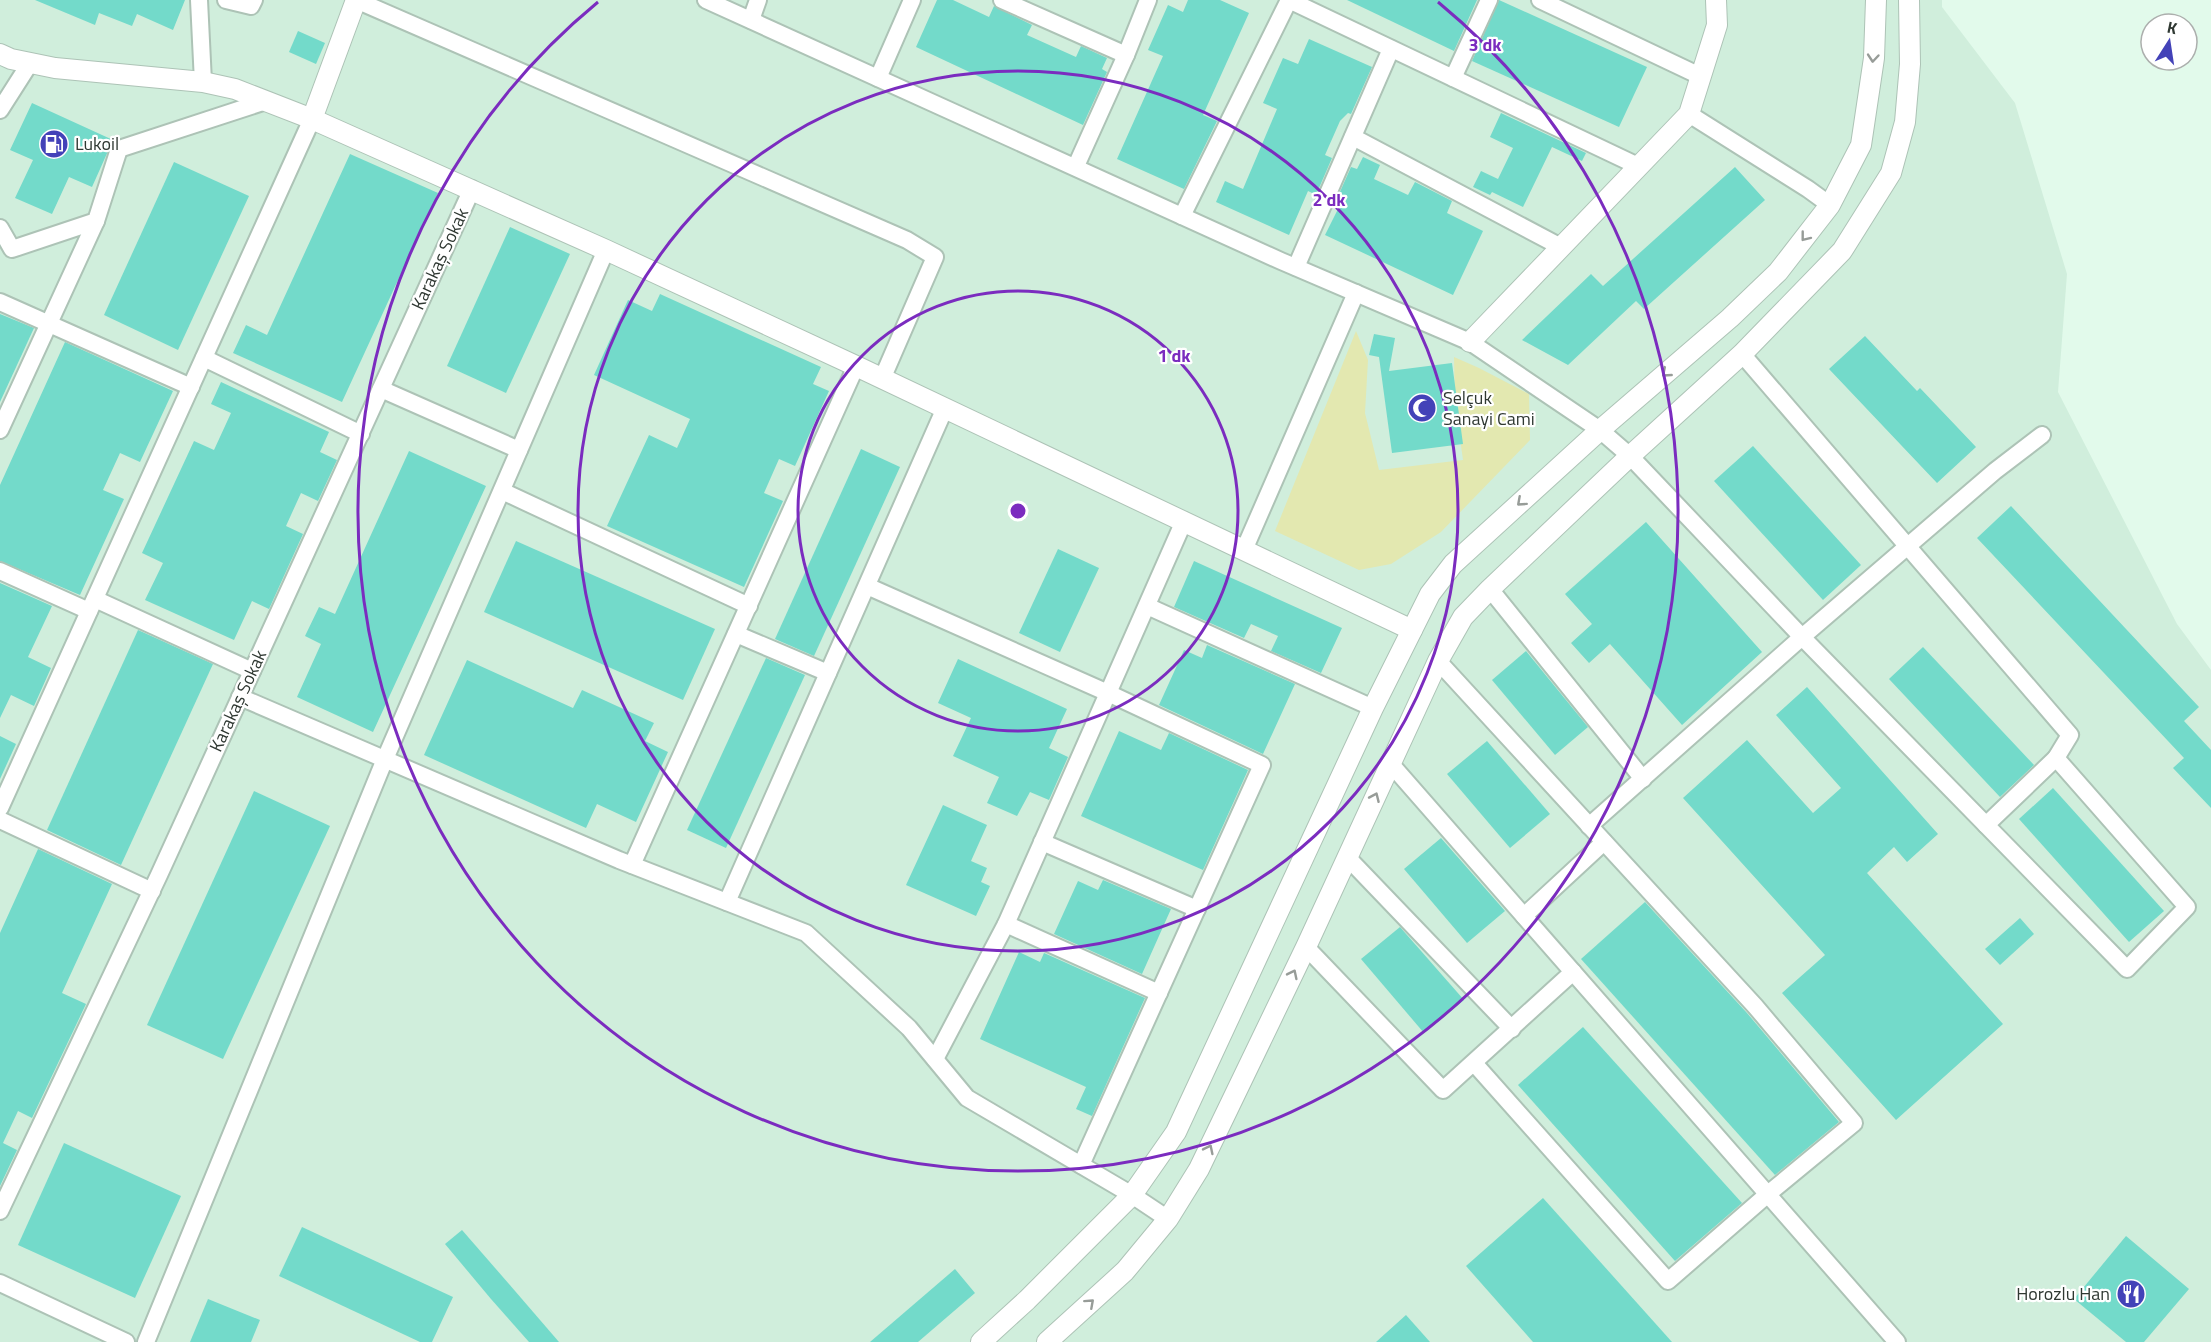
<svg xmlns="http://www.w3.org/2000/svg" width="2211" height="1342" font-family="'Titillium Web',sans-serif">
<rect width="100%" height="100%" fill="#e2faeb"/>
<path fill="#d0eedc" d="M0 0H1942V7L2015 103 2067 274 2058 392 2177 624 2211 670V1342H0Z"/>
<path fill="#e3e8b0" d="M1356 331 1368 360 1365 413 1379 470 1463 460 1455 403 1454 357 1479 368 1529 394 1530 440 1441 532 1391 564 1359 570 1275 531Z"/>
<g fill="#73daca">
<path d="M35 0H185L173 30 137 14 132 26 99 13 95 25Z"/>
<path d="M937 0H953L989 17 994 6 1032 25 1027 35 1076 57 1081 46 1107 58 1102 69 1107 72 1083 125 916 47Z"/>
<path d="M1188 0H1220L1249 13 1203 115 1217 121 1184 189 1117 159 1163 56 1148 50 1168 5 1183 12Z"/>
<path d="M1347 0H1477L1454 51Z"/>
<path d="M1499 0 1647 67 1619 127 1472 61Z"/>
<path d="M298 31 325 43 316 64 289 52Z"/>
<path d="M1309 39 1372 67 1351 114 1348 113 1340 121 1325 155 1332 158 1316 195 1308 191 1289 235 1216 202 1225 181 1243 189 1277 109 1263 103 1283 58 1298 64Z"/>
<path d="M32 103 113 140 92 187 69 177 52 214 15 198 33 160 10 150Z"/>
<path d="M1501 113 1586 153 1582 161 1552 147 1523 207 1492 192 1490 195 1473 187 1481 171 1498 179 1513 148 1490 137Z"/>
<path d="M350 154 438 193 342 402 233 353 246 325 267 335Z"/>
<path d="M1363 157 1380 165 1374 179 1408 195 1415 182 1452 201 1447 213 1483 231 1453 295 1325 235 1340 205 1335 203 1351 167 1357 169Z"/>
<path d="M174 162 249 196 178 350 104 315Z"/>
<path d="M1735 167 1765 200 1644 309 1636 301 1568 365 1522 340 1591 274 1603 286Z"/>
<path d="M510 227 570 254 506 393 447 366Z"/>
<path d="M660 294 821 367 813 384 829 391 795 466 779 459 764 493 783 501 744 587 607 526 649 435 677 448 690 419 594 375 628 300 652 311Z"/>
<path d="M0 314 34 328 0 402Z"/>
<path d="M1374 334 1395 338 1389 371 1452 363 1463 444 1392 453 1379 357 1369 355Z"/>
<path d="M1865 336 1917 391 1920 388 1976 447 1937 483 1829 369Z"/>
<path d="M65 342 173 391 140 462 120 453 103 490 124 499 80 595 0 561V485Z"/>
<path d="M221 382 329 432 320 452 337 460 318 501 301 493 286 526 303 534 269 609 252 601 234 640 145 600 163 563 142 553 194 441 214 450 231 413 211 404Z"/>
<path d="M1753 446 1861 565 1823 600 1714 481Z"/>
<path d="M861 449 900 467 814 656 775 639Z"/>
<path d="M409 451 486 486 373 732 297 697 321 644 305 636 319 607 335 614Z"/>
<path d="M2011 506 2199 707 2184 721 2211 750V808L2173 768 2184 758 1977 538Z"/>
<path d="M1646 522 1762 652 1682 725 1610 644 1589 663 1571 643 1592 624 1565 594Z"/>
<path d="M516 541 715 629 683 700 484 612Z"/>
<path d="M1058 549 1099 568 1060 652 1019 633Z"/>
<path d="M1194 561 1342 628 1321 673 1271 651 1278 636 1251 624 1244 638 1174 607Z"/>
<path d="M0 583 52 606 28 657 51 668 34 706 11 695 0 718Z"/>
<path d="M138 630 213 664 121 865 47 830Z"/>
<path d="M1207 645 1295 684 1263 754 1159 705 1184 650 1202 658Z"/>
<path d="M1923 647 2034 765 2000 797 1889 679Z"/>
<path d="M1526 651 1588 727 1555 755 1492 680Z"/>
<path d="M766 658 805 675 726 848 687 830Z"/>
<path d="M958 659 1067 709 1049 748 1068 757 1049 800 1030 792 1017 816 987 803 999 777 953 756 971 718 938 703Z"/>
<path d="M467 660 573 708 582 690 654 723 645 741 668 752 636 822 597 804 586 828 424 755Z"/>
<path d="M1807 687 1938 834 1907 862 1894 847 1867 873 2003 1024 1896 1120 1782 993 1825 955 1683 798 1747 740 1813 813 1841 788 1776 715Z"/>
<path d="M1119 731 1161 750 1169 733 1248 770 1203 870 1081 816Z"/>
<path d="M0 736 16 744 0 779Z"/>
<path d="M1487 741 1550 814 1510 848 1447 774Z"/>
<path d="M2053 788 2164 911 2129 942 2019 819Z"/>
<path d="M254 791 330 826 223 1059 147 1025Z"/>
<path d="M943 805 987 825 971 861 987 868 981 882 990 886 976 916 906 885Z"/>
<path d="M1441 838 1505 911 1467 943 1404 869Z"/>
<path d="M38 849 112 884 62 993 86 1004 32 1118 18 1111 3 1143 17 1150 0 1186V933Z"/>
<path d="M1103 880 1171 909 1142 974 1054 934 1078 881 1098 890Z"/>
<path d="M1645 902 1747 1013 1839 1122 1775 1175 1581 959Z"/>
<path d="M2020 918 2034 934 2000 965 1985 949Z"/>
<path d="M1400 927 1464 1000 1424 1033 1361 959Z"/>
<path d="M1019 952 1040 962 1044 953 1145 998 1092 1116 1076 1109 1086 1087 980 1039Z"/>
<path d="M1583 1027 1742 1203 1675 1261 1518 1085Z"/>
<path d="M64 1143 181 1196 135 1298 18 1245Z"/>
<path d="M1543 1198 1672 1342H1533L1466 1266Z"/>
<path d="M302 1227 453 1297 432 1342H420L279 1276Z"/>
<path d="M462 1230 509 1284 559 1342H529L491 1299 445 1244Z"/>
<path d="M2126 1236 2189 1289 2144 1342H2126L2074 1299Z"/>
<path d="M955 1269 975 1293 918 1342H870Z"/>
<path d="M208 1299 260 1320 251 1342H190Z"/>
<path d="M1406 1315 1430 1342H1376Z"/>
</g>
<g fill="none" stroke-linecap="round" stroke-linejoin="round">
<g stroke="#adc3b6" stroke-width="20">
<g id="minor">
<path d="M199 0 203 82"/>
<path d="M226 0 251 6 254 0"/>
<path d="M356 0 907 240 935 257 882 379"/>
<path d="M706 0 1281 261 1470 342 1600 430 1630 456 1802 637 1995 471 2042 435"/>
<path d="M1002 0 1126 55"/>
<path d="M1289 0 1638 166"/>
<path d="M1540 0 1700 76"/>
<path d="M751 20 758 0"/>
<path d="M878 78 912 0"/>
<path d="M1453 78 1489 0"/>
<path d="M0 110 30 63"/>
<path d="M1689 114 1808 189 1830 205"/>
<path d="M1353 137 1561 247"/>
<path d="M1076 166 1126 55 1148 0"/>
<path d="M1182 216 1289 0"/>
<path d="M0 228 12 249 96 221 119 149 266 101"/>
<path d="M1296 267 1391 49"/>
<path d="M0 302 191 387"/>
<path d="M204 358 361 434"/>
<path d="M381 389 519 450"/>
<path d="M0 430 96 221"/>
<path d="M502 491 749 606"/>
<path d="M1244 550 1356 293"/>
<path d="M0 571 89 611"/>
<path d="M867 586 1108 693 1262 765 1081 1165"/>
<path d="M1490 589 1643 779"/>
<path d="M95 599 252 671"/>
<path d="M1147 606 1373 708"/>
<path d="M736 634 828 673"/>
<path d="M1438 661 1755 1006 1854 1123 1768 1194 1668 1281 1474 1063"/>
<path d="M240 697 619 860 806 933 909 1028 967 1098 1132 1195 1168 1219"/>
<path d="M1390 763 1897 1342"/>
<path d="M0 808 312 119"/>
<path d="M0 820 152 891"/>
<path d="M1986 825 2056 758"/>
<path d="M1589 826 1802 637 2127 969 2187 907 2056 758 2070 735 1742 354"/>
<path d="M1042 842 1197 909"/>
<path d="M1347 857 1512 1029"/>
<path d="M632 865 856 366"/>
<path d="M727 902 945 408"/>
<path d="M1524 916 1604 842"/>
<path d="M1006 924 1159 993"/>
<path d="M1306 947 1443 1090 1573 972"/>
<path d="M935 1059 1006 924 1184 521"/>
<path d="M0 1211 159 875 472 189"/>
<path d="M0 1283 126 1342"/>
<path d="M146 1342 385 759 606 250"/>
</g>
</g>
<g stroke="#adc3b6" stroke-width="22">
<g id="tertiary">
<path d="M0 54 11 59 55 68 203 82 235 89 312 119 606 250 856 366 1412 630"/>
<path d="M312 119 356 0"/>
<path d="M1470 342 1689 114 1717 25 1716 0"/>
<path d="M981 1342 1027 1300 1132 1195 1176 1132 1373 708 1430 594 1453 564 1600 430 1730 318 1778 272 1830 205 1861 145 1874 58 1876 0"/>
<path d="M1047 1342 1125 1271 1168 1219 1199 1169 1306 947 1438 661 1463 617 1490 589 1630 456 1742 354 1842 251 1891 173 1905 122 1910 64 1909 0"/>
</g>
</g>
<use href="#minor" stroke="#fff" stroke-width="16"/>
<use href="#tertiary" stroke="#fff" stroke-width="20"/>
</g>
<defs><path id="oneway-chevron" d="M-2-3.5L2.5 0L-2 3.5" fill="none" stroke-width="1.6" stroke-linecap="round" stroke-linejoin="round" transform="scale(1.5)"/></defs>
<g stroke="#979c98">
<use href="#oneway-chevron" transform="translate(1873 58) rotate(95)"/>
<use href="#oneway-chevron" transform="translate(1805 237) rotate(128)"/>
<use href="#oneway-chevron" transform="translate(1666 373) rotate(139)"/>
<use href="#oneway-chevron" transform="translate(1521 502) rotate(138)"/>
<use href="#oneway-chevron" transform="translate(1375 797) rotate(-66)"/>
<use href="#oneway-chevron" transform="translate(1293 974) rotate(-64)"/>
<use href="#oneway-chevron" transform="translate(1209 1149) rotate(-64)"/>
<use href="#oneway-chevron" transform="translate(1090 1303) rotate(-42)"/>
</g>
<g fill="none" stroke="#7b2cbf" stroke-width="3">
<circle cx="1018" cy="511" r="220"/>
<circle cx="1018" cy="511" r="440"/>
<path d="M1438 2A660 660 0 1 1 598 2"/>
</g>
<defs>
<g id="fuel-disc" transform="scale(1.5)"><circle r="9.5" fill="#4342b8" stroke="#fff"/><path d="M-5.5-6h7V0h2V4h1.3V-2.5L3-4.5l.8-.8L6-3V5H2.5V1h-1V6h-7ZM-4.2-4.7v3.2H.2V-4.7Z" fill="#fff"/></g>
<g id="mosque-disc" transform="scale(1.5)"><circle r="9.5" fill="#4342b8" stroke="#fff"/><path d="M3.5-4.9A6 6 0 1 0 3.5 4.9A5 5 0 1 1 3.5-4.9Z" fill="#fff"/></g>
<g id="restaurant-disc" transform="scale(1.5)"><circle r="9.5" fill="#4342b8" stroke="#fff"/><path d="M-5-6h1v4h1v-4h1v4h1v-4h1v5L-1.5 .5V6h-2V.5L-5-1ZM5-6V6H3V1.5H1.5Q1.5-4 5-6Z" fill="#fff"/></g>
</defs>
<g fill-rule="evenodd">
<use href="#fuel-disc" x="54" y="144"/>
<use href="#mosque-disc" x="1422" y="408"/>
<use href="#restaurant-disc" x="2131" y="1294"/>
</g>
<g text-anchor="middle" stroke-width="4.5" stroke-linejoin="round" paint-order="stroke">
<g font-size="18" fill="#2f3832" stroke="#fff" text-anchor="start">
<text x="75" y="150">Lukoil</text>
<text x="1443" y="404">Selçuk<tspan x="1443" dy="21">Sanayi Cami</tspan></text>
<text x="2110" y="1300" text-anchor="end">Horozlu Han</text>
</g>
<g font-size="18" fill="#2f3832" stroke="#fff">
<text transform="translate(440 259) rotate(-65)" y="6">Karakaş Sokak</text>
<text transform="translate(238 701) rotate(-65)" y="6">Karakaş Sokak</text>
</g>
</g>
<circle cx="1018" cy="511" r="9" fill="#7b2cbf" stroke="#fff" stroke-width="3"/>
<g font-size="18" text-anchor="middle" font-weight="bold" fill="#7b2cbf" stroke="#fff" stroke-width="4.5" stroke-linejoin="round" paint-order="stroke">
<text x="1485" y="51">3 dk</text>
<text x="1329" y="206">2 dk</text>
<text x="1174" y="362">1 dk</text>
</g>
<g transform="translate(2169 42) rotate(12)"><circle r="28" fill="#ffffff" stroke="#acafad" stroke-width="1.5"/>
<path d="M0-4.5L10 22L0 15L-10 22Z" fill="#4342b8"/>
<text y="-9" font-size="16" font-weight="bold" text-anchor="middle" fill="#2f3832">K</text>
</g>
</svg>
